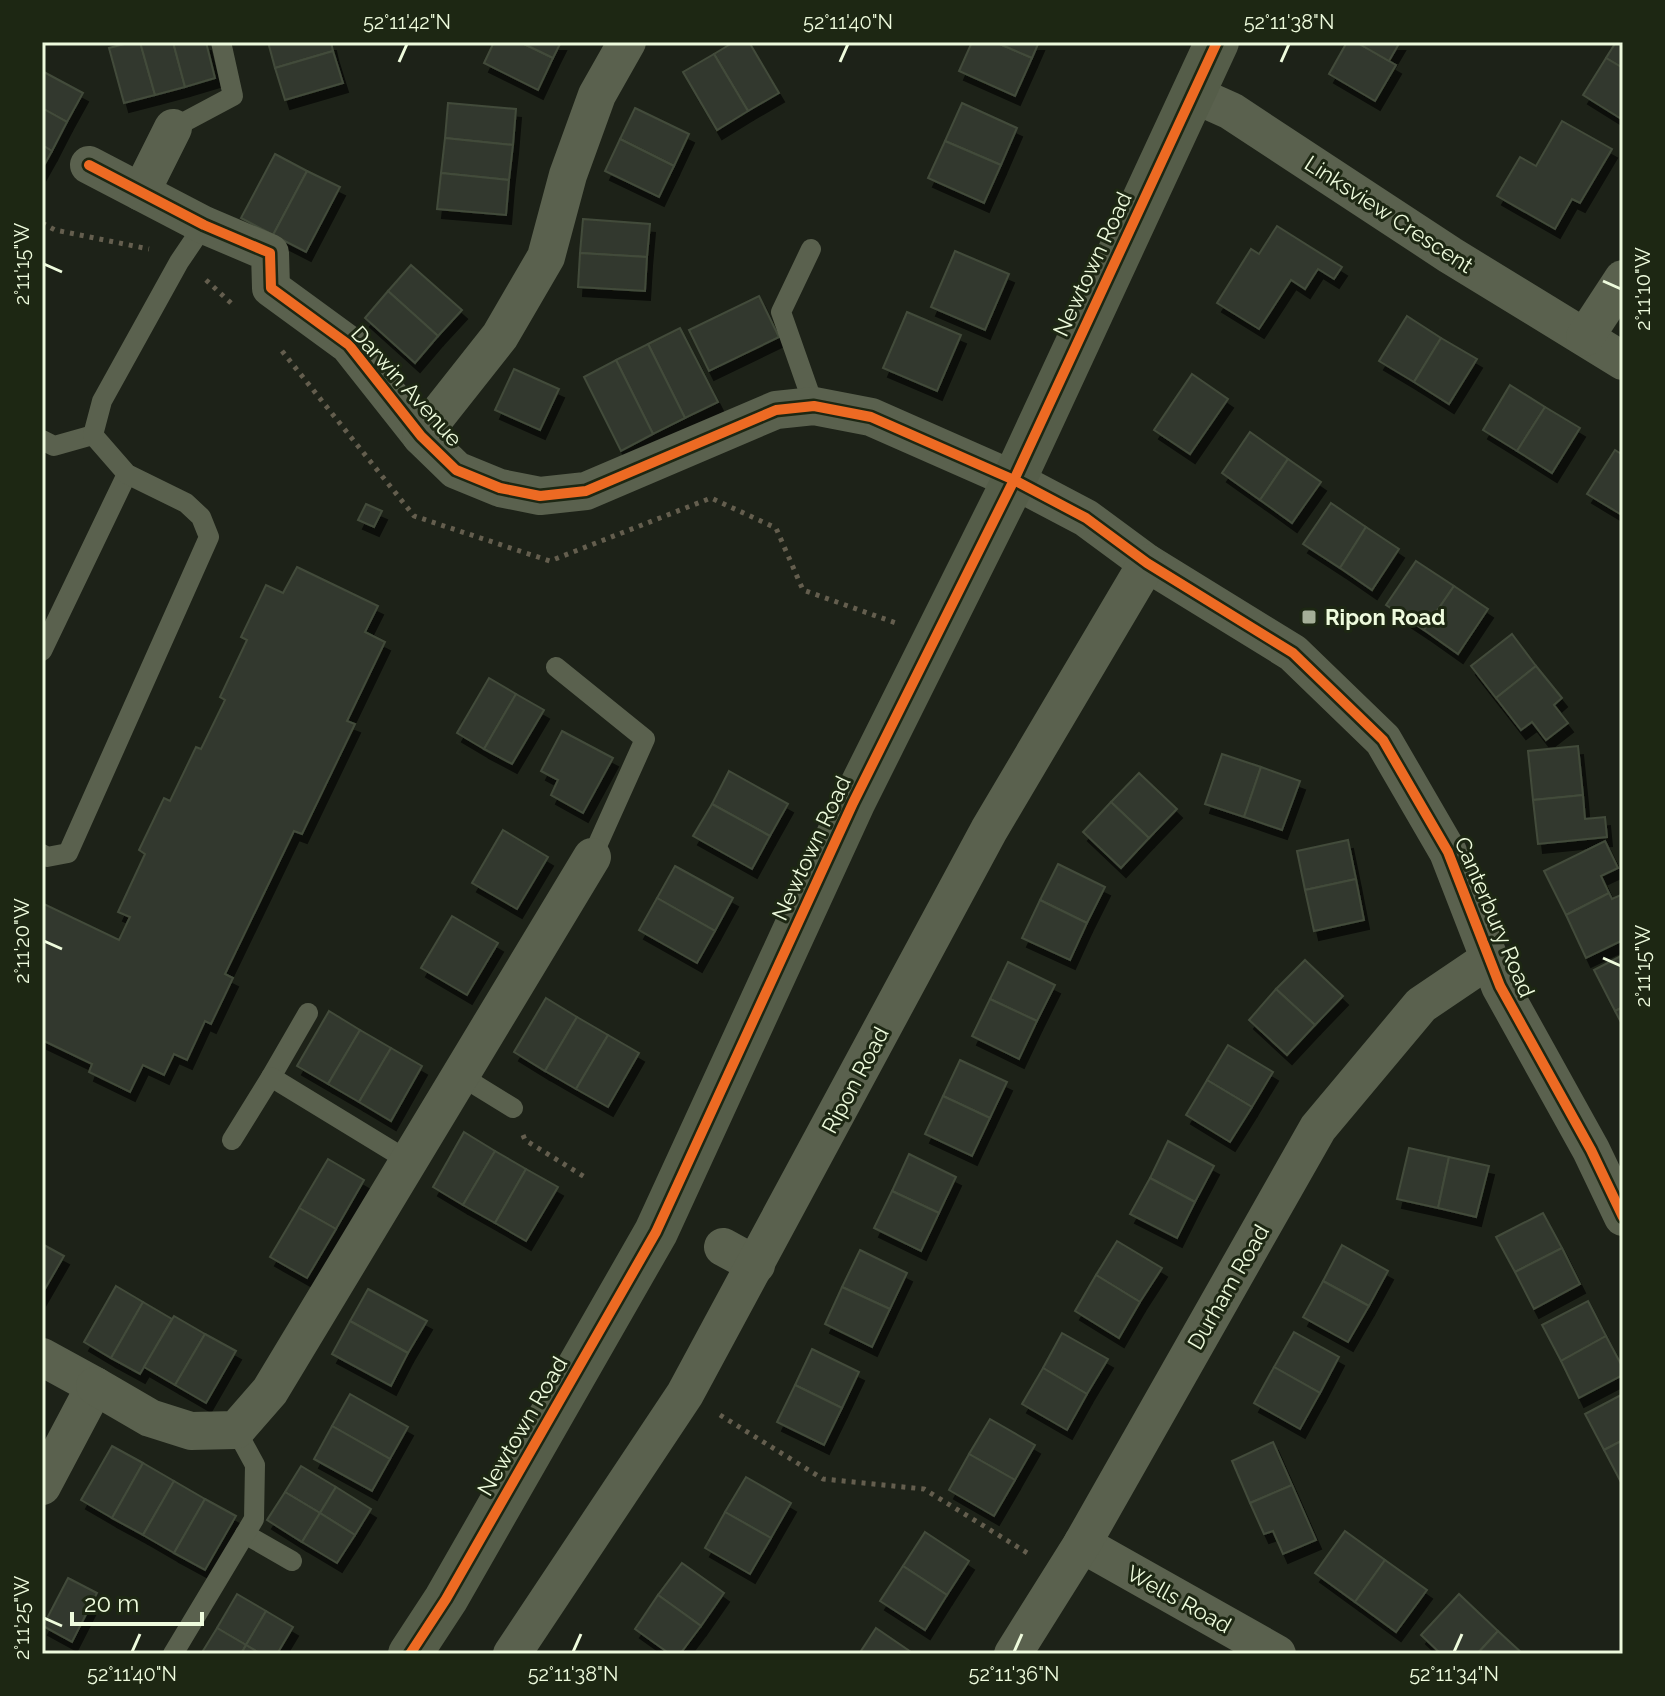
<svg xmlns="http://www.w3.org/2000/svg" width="1665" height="1696" font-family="Raleway,sans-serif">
<defs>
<filter id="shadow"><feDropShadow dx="5" dy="9" stdDeviation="0" flood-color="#0009"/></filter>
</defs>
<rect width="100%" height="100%" fill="#1d2218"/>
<g fill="#33392d" stroke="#434b3b" stroke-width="2" filter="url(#shadow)">
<path d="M132 42H140L155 95 124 103 109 48Z"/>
<path d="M140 42H173L185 87 155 95Z"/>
<path d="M173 42H206L215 78 185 87Z"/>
<path d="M268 42H331L333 51 275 68Z"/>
<path d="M494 42H520L553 58 538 90 484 63Z"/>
<path d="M520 42H561L553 58Z"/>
<path d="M734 42H749L779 93 748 111 714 54Z"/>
<path d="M972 42H995L1032 58 1015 96 959 71Z"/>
<path d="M995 42H1039L1032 58Z"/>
<path d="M1347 42H1356L1396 65 1375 101 1329 74Z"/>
<path d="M1356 42H1400L1389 61Z"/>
<path d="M1616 42H1623V68L1606 58Z"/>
<path d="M333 51 343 83 285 100 275 68Z"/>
<path d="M714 54 748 111 717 130 683 72Z"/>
<path d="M1606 58 1623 68V120L1583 95Z"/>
<path d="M42 71 83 93 67 122 42 108Z"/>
<path d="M448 103 516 109 513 145 445 138Z"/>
<path d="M962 103 1017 128 1001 165 945 141Z"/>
<path d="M42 108 67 122 52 151 42 145Z"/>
<path d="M635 108 689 134 674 166 620 139Z"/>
<path d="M1562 121 1612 149 1580 203 1572 199 1555 229 1497 196 1520 157 1536 166Z"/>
<path d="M445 138 513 145 509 180 441 173Z"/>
<path d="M620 139 674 166 659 197 605 171Z"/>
<path d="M945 141 1001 165 984 203 928 178Z"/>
<path d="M42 145 52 151 42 169Z"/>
<path d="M275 154 307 171 273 235 241 218Z"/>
<path d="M307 171 340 187 306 252 273 235Z"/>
<path d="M441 173 509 180 506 215 437 209Z"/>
<path d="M583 219 650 224 647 257 580 253Z"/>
<path d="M1277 226 1342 267 1334 279 1318 269 1305 289 1291 280 1259 329 1217 303 1251 249 1259 254Z"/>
<path d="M955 251 1009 274 985 330 931 307Z"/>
<path d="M580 253 647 257 645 291 578 287Z"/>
<path d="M411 265 462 310 438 336 388 291Z"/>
<path d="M388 291 438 336 415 363 365 318Z"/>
<path d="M759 296 779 337 709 371 689 330Z"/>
<path d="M907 312 961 335 937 391 883 368Z"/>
<path d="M1407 316 1441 338 1414 382 1379 361Z"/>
<path d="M680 328 718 402 685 418 648 344Z"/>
<path d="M1441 338 1477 359 1449 404 1414 382Z"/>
<path d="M648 344 685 418 653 434 616 360Z"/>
<path d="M616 360 653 434 621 451 584 377Z"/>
<path d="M514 369 559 389 540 430 495 410Z"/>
<path d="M1192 374 1228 399 1190 454 1154 430Z"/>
<path d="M1510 385 1545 407 1517 451 1483 430Z"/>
<path d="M1545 407 1580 428 1552 473 1517 451Z"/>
<path d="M1250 432 1288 459 1260 500 1222 473Z"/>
<path d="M1615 450 1623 455 1622 515 1587 494Z"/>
<path d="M1288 459 1321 482 1292 523 1260 500Z"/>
<path d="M1331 503 1366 527 1340 568 1303 544Z"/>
<path d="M366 504 382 511 374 527 358 520Z"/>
<path d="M1366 527 1399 549 1372 590 1340 568Z"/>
<path d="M1416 561 1454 586 1424 630 1386 605Z"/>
<path d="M297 567 378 606 365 632 385 642 347 721 355 724 302 834 294 831 225 974 233 978 211 1024 205 1021 187 1060 174 1054 164 1075 143 1065 130 1092 89 1072 92 1064 42 1040V903L119 940 130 917 118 912 145 854 139 850 164 798 170 801 196 747 201 749 225 700 220 697 247 640 241 637 266 585 283 593Z"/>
<path d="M1454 586 1488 609 1458 654 1424 630Z"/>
<path d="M1512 634 1536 666 1496 698 1471 666Z"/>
<path d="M1536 666 1562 698 1554 705 1568 723 1546 740 1532 722 1521 730 1496 698Z"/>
<path d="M489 678 516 694 484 749 457 733Z"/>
<path d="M516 694 544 710 512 764 484 749Z"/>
<path d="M562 731 613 758 583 813 551 795 558 780 541 771Z"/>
<path d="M1578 746 1583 795 1533 800 1528 751Z"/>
<path d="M1222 754 1261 767 1244 817 1205 804Z"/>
<path d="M1261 767 1300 781 1282 830 1244 817Z"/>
<path d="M729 771 788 804 770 836 712 804Z"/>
<path d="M1139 773 1177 809 1149 838 1111 802Z"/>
<path d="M1583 795 1585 819 1605 817 1607 837 1538 844 1533 800Z"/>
<path d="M1111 802 1149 838 1121 868 1083 832Z"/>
<path d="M712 804 770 836 752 869 693 836Z"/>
<path d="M503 830 548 857 517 909 472 883Z"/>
<path d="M1348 840 1356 879 1305 890 1297 851Z"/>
<path d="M1605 841 1618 868 1601 876 1609 893 1566 915 1544 871Z"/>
<path d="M1058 864 1105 887 1087 923 1040 900Z"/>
<path d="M675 866 733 898 715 931 657 898Z"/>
<path d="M1356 879 1364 920 1314 931 1305 890Z"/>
<path d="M1609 893 1612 899 1623 894V940L1586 958 1566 915Z"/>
<path d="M657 898 715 931 697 963 639 930Z"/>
<path d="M1040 900 1087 923 1070 960 1022 938Z"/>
<path d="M452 916 498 943 467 995 421 968Z"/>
<path d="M1623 955V1007L1615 1011 1594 970Z"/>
<path d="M1305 960 1343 996 1315 1025 1276 989Z"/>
<path d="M1008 962 1055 985 1037 1021 990 999Z"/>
<path d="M1276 989 1315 1025 1287 1055 1249 1020Z"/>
<path d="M546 998 577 1017 545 1071 514 1052Z"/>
<path d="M990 999 1037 1021 1019 1059 972 1036Z"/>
<path d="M1623 1007V1026L1615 1011Z"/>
<path d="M329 1011 360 1030 328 1084 297 1066Z"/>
<path d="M577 1017 608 1035 576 1089 545 1071Z"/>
<path d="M360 1030 391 1048 359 1102 328 1084Z"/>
<path d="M608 1035 639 1053 608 1107 576 1089Z"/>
<path d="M1228 1045 1273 1072 1252 1107 1207 1080Z"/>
<path d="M391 1048 422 1066 391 1121 359 1102Z"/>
<path d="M960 1060 1007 1082 990 1118 943 1096Z"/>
<path d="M1207 1080 1252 1107 1230 1142 1186 1115Z"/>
<path d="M943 1096 990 1118 972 1156 925 1134Z"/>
<path d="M464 1132 495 1151 463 1205 433 1187Z"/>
<path d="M1168 1141 1214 1166 1195 1202 1150 1178Z"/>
<path d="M1409 1148 1449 1157 1438 1208 1397 1199Z"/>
<path d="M495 1151 526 1169 495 1223 463 1205Z"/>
<path d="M909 1154 956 1177 939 1213 892 1191Z"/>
<path d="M1449 1157 1489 1166 1476 1217 1438 1208Z"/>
<path d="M328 1159 364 1180 336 1229 299 1208Z"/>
<path d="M526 1169 558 1187 526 1241 495 1223Z"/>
<path d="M1150 1178 1195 1202 1177 1238 1130 1214Z"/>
<path d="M892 1191 939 1213 921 1251 874 1228Z"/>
<path d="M299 1208 336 1229 307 1278 270 1257Z"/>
<path d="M1543 1213 1562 1248 1515 1272 1496 1237Z"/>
<path d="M1117 1241 1162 1268 1140 1302 1096 1275Z"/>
<path d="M42 1244 64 1256 42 1294Z"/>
<path d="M1342 1245 1388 1271 1369 1306 1323 1281Z"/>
<path d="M1562 1248 1580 1284 1534 1309 1515 1272Z"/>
<path d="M860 1250 907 1273 890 1309 842 1287Z"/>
<path d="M1096 1275 1140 1302 1119 1338 1075 1311Z"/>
<path d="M1323 1281 1369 1306 1348 1342 1303 1317Z"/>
<path d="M116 1286 143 1302 111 1358 84 1342Z"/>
<path d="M842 1287 890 1309 872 1347 825 1324Z"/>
<path d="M368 1289 427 1321 408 1353 350 1321Z"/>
<path d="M1588 1301 1606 1336 1561 1361 1542 1325Z"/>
<path d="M143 1302 172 1319 140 1374 111 1358Z"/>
<path d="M174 1316 205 1334 175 1385 144 1367Z"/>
<path d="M350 1321 408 1353 391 1386 332 1354Z"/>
<path d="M1294 1332 1339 1357 1320 1393 1274 1367Z"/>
<path d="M1062 1333 1108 1359 1087 1394 1043 1368Z"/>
<path d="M205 1334 236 1351 206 1403 175 1385Z"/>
<path d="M1606 1336 1623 1368V1375L1579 1398 1561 1361Z"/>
<path d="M812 1349 859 1372 842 1408 795 1385Z"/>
<path d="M1274 1367 1320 1393 1300 1429 1254 1403Z"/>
<path d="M1043 1368 1087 1394 1067 1430 1022 1404Z"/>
<path d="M795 1385 842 1408 824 1445 777 1422Z"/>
<path d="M350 1394 408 1427 390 1459 332 1426Z"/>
<path d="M1623 1394V1440L1604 1450 1585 1414Z"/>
<path d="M990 1419 1035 1445 1015 1480 969 1454Z"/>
<path d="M332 1426 390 1459 372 1491 314 1459Z"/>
<path d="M1623 1440V1486L1604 1450Z"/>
<path d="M1273 1442 1292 1485 1250 1503 1232 1461Z"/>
<path d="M112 1446 143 1463 112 1518 81 1500Z"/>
<path d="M969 1454 1015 1480 994 1516 949 1490Z"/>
<path d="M143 1463 174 1481 143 1535 112 1518Z"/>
<path d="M301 1466 336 1487 320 1513 285 1492Z"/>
<path d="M746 1477 791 1503 771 1538 725 1512Z"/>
<path d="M174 1481 205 1499 174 1553 143 1535Z"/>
<path d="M1292 1485 1316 1540 1283 1554 1273 1531 1264 1534 1250 1503Z"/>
<path d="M336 1487 371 1509 355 1535 320 1513Z"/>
<path d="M285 1492 320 1513 302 1542 267 1520Z"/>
<path d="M205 1499 236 1516 205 1570 174 1553Z"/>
<path d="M725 1512 771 1538 750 1574 705 1548Z"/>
<path d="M320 1513 355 1535 337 1563 302 1542Z"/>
<path d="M1345 1531 1385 1560 1355 1602 1315 1573Z"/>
<path d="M925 1532 969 1561 947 1595 903 1566Z"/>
<path d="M1385 1560 1427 1590 1396 1632 1355 1602Z"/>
<path d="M682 1563 724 1593 701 1626 658 1595Z"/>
<path d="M903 1566 947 1595 925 1630 880 1601Z"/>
<path d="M68 1578 97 1593 72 1642 43 1626Z"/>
<path d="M237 1594 266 1611 246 1645 217 1628Z"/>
<path d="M1459 1594 1498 1631 1477 1654H1441L1421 1635Z"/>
<path d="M658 1595 701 1626 680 1654H670L635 1629Z"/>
<path d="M266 1611 293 1627 277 1654H261L246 1645Z"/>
<path d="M217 1628 246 1645 241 1654H201Z"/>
<path d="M876 1628 914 1654H859Z"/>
<path d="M1498 1631 1523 1654H1477Z"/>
<path d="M246 1645 261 1654H241Z"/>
</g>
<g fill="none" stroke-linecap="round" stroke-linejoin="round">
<g stroke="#645e4e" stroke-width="5" stroke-dasharray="4 6" stroke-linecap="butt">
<path d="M42 223 55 230 149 249"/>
<path d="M206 280 231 303"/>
<path d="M282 351 414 516 550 561 711 498 776 528 803 590 896 623"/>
<path d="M523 1135 525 1140 588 1179"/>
<path d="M720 1415 823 1479 924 1489 1029 1554"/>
</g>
<g stroke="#5a614e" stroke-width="20">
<path d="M173 128 233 96 221 42"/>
<path d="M811 249 781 312 814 406"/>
<path d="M42 440 54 446 93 435"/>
<path d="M42 651 127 474"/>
<path d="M556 667 645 739 592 857"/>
<path d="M42 854 47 857 68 853 209 537 201 517 186 503 127 474 93 435 102 401 179 262 204 225"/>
<path d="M461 1076 513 1108"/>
<path d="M271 1077 308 1013"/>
<path d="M232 1140 271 1077 407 1160"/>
<path d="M245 1534 292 1561"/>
<path d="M173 1654 254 1519 255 1465 236 1430"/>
</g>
<g stroke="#5a614e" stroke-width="38">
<path d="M1193 94 1231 111 1450 255 1623 361"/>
<path d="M89 165 204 225 270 253 271 288 349 345 421 436 456 470 500 488 540 496 586 491 776 410 814 406 871 417 1014 480 1086 518 1147 563 1293 653 1383 740 1448 852 1500 986 1591 1150 1623 1217"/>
<path d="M141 192 173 128"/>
<path d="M1585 337 1623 279"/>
<path d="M421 436 500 336 546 257 568 175 597 95 627 42"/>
<path d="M723 1247 756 1265"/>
<path d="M42 1357 95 1386 42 1486"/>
<path d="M95 1386 150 1418 191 1431 236 1430 270 1391 592 857"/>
<path d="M1082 1544 1277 1654"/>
<path d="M512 1654 685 1394 989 830 1147 563"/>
<path d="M1013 1654 1082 1544 1318 1128 1421 1005 1489 959"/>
</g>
<path stroke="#555d49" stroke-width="44" d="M410 1654 446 1599 656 1232 853 803 1014 480 1217 42"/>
<g stroke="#1d2713" stroke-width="15">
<g id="cycleway">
<path d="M89 165 204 225 270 253 271 288 349 345 421 436 456 470 500 488 540 496 586 491 776 410 814 406 871 417 1014 480 1086 518 1147 563 1293 653 1383 740 1448 852 1500 986 1591 1150 1623 1217"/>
<path d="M410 1654 446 1599 656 1232 853 803 1014 480 1217 42"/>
</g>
</g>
<use href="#cycleway" stroke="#ed6a23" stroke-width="10"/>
</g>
<path fill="none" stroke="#eefbdd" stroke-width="3" d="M399 62 407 44M840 62 848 44M1281 62 1289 44M44 264 62 272M1603 281 1621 289M44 941 62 949M1603 958 1621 966M44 1618 62 1626M132 1652 140 1634M573 1652 581 1634M1014 1652 1022 1634M1454 1652 1462 1634"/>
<rect fill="#a5af98" stroke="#1d2713" stroke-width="3" x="1301" y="609" width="16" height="16" rx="4"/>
<g text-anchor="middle" stroke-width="6" stroke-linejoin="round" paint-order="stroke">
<g font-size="22" fill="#eefbdd" stroke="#1d2713">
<text transform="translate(1389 214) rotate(33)" y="8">Linksview Crescent</text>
<text transform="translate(1092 264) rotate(-65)" y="8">Newtown Road</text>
<text transform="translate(407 386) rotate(48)" y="8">Darwin Avenue</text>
<text transform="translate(811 848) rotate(-65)" y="8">Newtown Road</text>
<text transform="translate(1495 917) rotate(67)" y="8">Canterbury Road</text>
<text transform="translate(855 1080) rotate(-62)" y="8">Ripon Road</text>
<text transform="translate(1228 1287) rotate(-60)" y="8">Durham Road</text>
<text transform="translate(522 1426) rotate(-60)" y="8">Newtown Road</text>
<text transform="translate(1179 1599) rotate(29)" y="8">Wells Road</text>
</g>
<g font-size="22" font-weight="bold" fill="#eefbdd" stroke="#1d2713" text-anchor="start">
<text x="1325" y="625">Ripon Road</text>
</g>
</g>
<rect width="1665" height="1696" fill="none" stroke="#1d2713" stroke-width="88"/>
<path d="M72 1612v12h130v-12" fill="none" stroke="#eefbdd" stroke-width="4"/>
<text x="84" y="1612" font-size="24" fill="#eefbdd" stroke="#1d2713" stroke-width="6" paint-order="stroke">20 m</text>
<rect x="44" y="44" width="1577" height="1608" fill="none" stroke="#eefbdd" stroke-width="3"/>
<g font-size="20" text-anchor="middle" fill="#eefbdd">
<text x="407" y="29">52°11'42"N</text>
<text x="848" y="29">52°11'40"N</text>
<text x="1289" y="29">52°11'38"N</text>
<text transform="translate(22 264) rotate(-90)" y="7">2°11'15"W</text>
<text transform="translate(1643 289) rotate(-90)" y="7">2°11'10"W</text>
<text transform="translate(22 941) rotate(-90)" y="7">2°11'20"W</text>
<text transform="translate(1643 966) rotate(-90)" y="7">2°11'15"W</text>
<text transform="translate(22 1618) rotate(-90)" y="7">2°11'25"W</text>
<text x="132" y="1681">52°11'40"N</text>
<text x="573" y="1681">52°11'38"N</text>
<text x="1014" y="1681">52°11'36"N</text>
<text x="1454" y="1681">52°11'34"N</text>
</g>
</svg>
